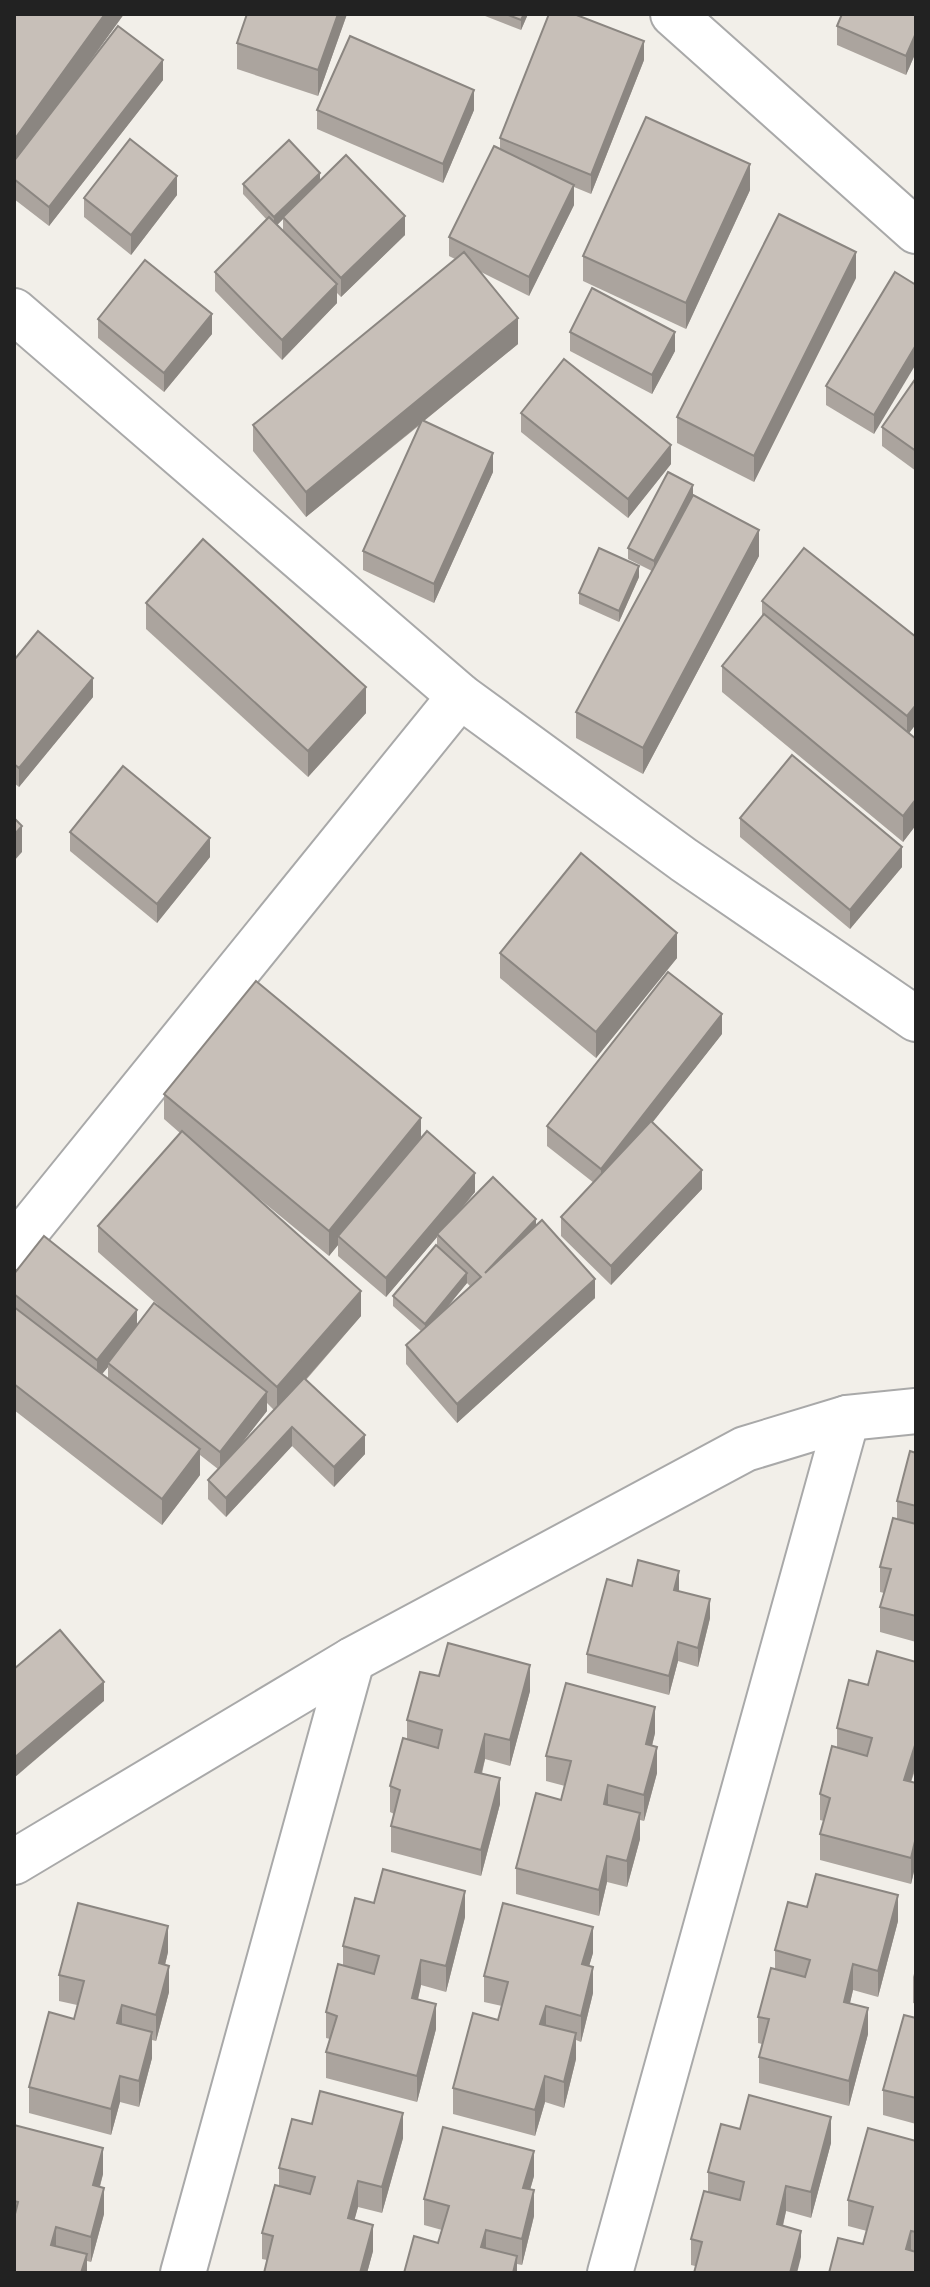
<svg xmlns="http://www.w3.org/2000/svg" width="930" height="2287" font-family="'Exo 2',sans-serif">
<rect width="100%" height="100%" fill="#f2efe9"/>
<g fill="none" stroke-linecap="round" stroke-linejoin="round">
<g stroke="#a9a9a9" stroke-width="48">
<g id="minor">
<path d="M673 14 916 231"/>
<path d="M14 311 460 696 684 860 916 1019"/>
<path d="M14 1247 460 696"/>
<path d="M14 1862 352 1660 745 1449 847 1418 916 1411"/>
<path d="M183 2273 352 1660"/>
<path d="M610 2273 847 1418"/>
</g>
</g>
<use href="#minor" stroke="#fff" stroke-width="44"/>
</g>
<g fill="#aba49e" fill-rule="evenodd">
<path d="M14 14H124L76 81 163 80 49 226 14 199Z"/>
<path d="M247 14H347L318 96 237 69V43Z"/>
<path d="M480 14H528L521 30Z"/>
<path d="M916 14V52L906 75 837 45V26Z"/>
<path d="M644 60 591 194 574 187V205L529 296 481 272 518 344 424 421 493 472 434 603 363 570V551L421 424 306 517 253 451V425L455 259 449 256V237L500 148V138Z"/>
<path d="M317 110H474L443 183 317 129Z"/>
<path d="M320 180 405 235 341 297 337 293V303L282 360 215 291V272L267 220 243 194V184ZM283 219V230L277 225Z"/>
<path d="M750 190 686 329 583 281V256Z"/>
<path d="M177 195 131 255 84 217V198Z"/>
<path d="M895 272 874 434 826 405V386Z"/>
<path d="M856 278 754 482 677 443V417Z"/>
<path d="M98 319 212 334 164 392 98 338Z"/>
<path d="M570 332 675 351 652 394 570 351Z"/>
<path d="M916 378V471L882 446V427Z"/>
<path d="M521 413 671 464 628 518 521 432Z"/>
<path d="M693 485V495L759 556 643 774 576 738V712L652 571 628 559V548Z"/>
<path d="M639 577 619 622 579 604V593Z"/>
<path d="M762 601 916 637V724L909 733 916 739V825L903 842 722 692V666L762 617Z"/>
<path d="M146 603 366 713 308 777 146 629Z"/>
<path d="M14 660 93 697 19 787 14 783Z"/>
<path d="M740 818 902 867 850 929 740 837Z"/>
<path d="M70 832 210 857 157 923 70 851Z"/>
<path d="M500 953 677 958 596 1058 500 978Z"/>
<path d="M722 1034 652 1122 702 1189 611 1285 561 1236V1217L594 1183 547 1146V1126Z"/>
<path d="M164 1094 421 1138 475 1192 458 1213 536 1226 595 1298 457 1423 406 1364V1345L421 1331 393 1306V1296L437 1247V1237L386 1297 338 1256V1245L329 1256 240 1183 361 1316 306 1380 365 1454 334 1487 292 1446 226 1517 208 1499V1480L218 1469 200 1455V1475L162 1525 14 1410V1274L137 1325 158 1305 98 1252V1226L180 1133 164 1119ZM467 1283 470 1286 448 1306ZM108 1367V1379L102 1374ZM267 1403 274 1410 238 1448 267 1411Z"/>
<path d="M916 1453V1642L880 1632V1607L884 1593 880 1592V1567L897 1519V1501Z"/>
<path d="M632 1586 679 1591 710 1618 698 1667 678 1661 669 1695 587 1673V1654Z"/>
<path d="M916 1662V1768L911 1782 916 1783V1863L911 1884 820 1860V1834L824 1821 820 1820V1794L837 1747V1728L868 1685Z"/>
<path d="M439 1676 530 1691 510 1766 485 1759 482 1774 500 1804 481 1876 391 1852V1826L394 1814 390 1812V1786L407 1739V1720Z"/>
<path d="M655 1733 652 1746 657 1773 644 1821 640 1820V1839L627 1887 607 1882 599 1916 516 1894V1868L561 1800 565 1786 546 1781V1756Z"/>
<path d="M374 1903 465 1917 446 1992 421 1985 418 2000 436 2029 417 2102 326 2078V2052L330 2039 326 2038V2012L343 1965V1946Z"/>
<path d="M807 1907 898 1921 878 1997 853 1990 850 2003 868 2034 849 2106 759 2083V2057L762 2044 758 2043V2017L775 1970V1950Z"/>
<path d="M168 1952 165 1965 169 1992 156 2041 152 2040V2058L139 2107 120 2102 111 2135 29 2113V2087L74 2019 77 2005 59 2001V1975Z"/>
<path d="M593 1953 589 1966 593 1993 581 2042 576 2040V2059L564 2108 545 2102 535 2136 453 2114V2088L498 2020 502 2006 484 2002V1976Z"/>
<path d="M916 1967V2004L913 2003V1977Z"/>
<path d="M916 2018V2124L883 2115V2090Z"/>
<path d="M312 2124 403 2138 382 2213 358 2207 354 2220 373 2251 367 2273H264L267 2260 262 2259V2233L279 2186V2168Z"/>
<path d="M14 2125 103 2174 100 2187 104 2214 91 2262 87 2261V2273H14Z"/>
<path d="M740 2129 831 2143 811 2218 786 2211 783 2226 801 2257 695 2266 691 2265V2239L708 2192V2172Z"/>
<path d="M916 2141V2273L863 2244 867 2231 848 2226V2200Z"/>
<path d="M534 2176 530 2190 534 2216 522 2265 517 2264V2273L438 2243 442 2230 424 2225V2199Z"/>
</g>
<g fill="#8b8681">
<path d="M105 14H124L14 166V140Z"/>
<path d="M338 14H347L318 96V70Z"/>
<path d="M524 14H528L521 30V20Z"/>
<path d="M916 33V52L906 75V56Z"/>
<path d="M644 41V60L591 194V175Z"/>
<path d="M163 60V80L49 226V207Z"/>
<path d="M474 90V110L443 183V164Z"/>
<path d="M750 164V190L686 329V303Z"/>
<path d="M320 173V184L283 217V219L274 228V217Z"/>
<path d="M177 176V195L131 255V235Z"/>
<path d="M574 185V205L529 296V277Z"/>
<path d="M405 216V235L341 297V278Z"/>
<path d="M856 252V278L754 482V456Z"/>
<path d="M337 284V303L282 360V340Z"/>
<path d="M212 314V334L164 392V373Z"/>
<path d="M518 318V344L306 517V492Z"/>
<path d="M675 332V351L652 394V375Z"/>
<path d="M916 345V364L874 434V415Z"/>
<path d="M671 445V464L628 518V499Z"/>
<path d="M493 453V472L434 603V584Z"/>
<path d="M693 485V495L654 571V561Z"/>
<path d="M759 530V556L643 774V748Z"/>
<path d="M639 566V577L619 622V611Z"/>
<path d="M93 678V697L19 787V768Z"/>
<path d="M366 687V713L308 777V751Z"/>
<path d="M916 705V724L907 736V716Z"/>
<path d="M916 799V825L903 842V816Z"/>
<path d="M22 826V852L14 861V835Z"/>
<path d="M210 838V857L157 923V904Z"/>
<path d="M902 847V867L850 929V910Z"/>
<path d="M677 933V958L596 1058V1032Z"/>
<path d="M722 1014V1034L601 1188V1169Z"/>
<path d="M421 1118V1144L338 1236V1245L329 1256V1231Z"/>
<path d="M702 1170V1189L611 1285V1266Z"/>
<path d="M475 1173V1192L439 1235 437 1234V1237L386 1297V1278Z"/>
<path d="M536 1219V1238L485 1273Z"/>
<path d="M467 1273V1283L425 1334V1324Z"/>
<path d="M595 1279V1298L457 1423V1404Z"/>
<path d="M361 1291V1316L277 1412V1387Z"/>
<path d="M137 1310V1330L108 1363V1367L97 1380V1360Z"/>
<path d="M267 1392V1411L220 1471V1452Z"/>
<path d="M292 1427V1446L226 1517V1498Z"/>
<path d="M365 1435V1454L334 1487V1467Z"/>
<path d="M200 1449V1475L162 1525V1499Z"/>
<path d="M679 1571V1591L674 1590Z"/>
<path d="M710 1599V1618L698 1667V1648Z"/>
<path d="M678 1642V1661L669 1695V1676Z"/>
<path d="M530 1665V1691L510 1766V1740Z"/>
<path d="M104 1682V1701L14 1778V1758Z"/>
<path d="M655 1707V1733L646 1769V1744Z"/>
<path d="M485 1734V1759L475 1798V1772Z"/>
<path d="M915 1742V1767L904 1806V1780Z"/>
<path d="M657 1747V1773L644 1821V1795Z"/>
<path d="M500 1778V1804L481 1876V1850Z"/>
<path d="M608 1785V1811L604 1804Z"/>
<path d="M640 1813V1839L627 1887V1861Z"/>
<path d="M916 1837V1863L911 1884V1858Z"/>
<path d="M607 1856V1882L599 1916V1890Z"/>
<path d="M465 1891V1917L446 1992V1966Z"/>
<path d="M898 1895V1921L878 1997V1971Z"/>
<path d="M168 1926V1952L159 1989V1963Z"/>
<path d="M593 1927V1953L582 1990V1964Z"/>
<path d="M421 1960V1985L412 2024V1998Z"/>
<path d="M853 1964V1990L844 2028V2002Z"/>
<path d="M169 1966V1992L156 2041V2015Z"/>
<path d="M593 1967V1993L581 2042V2016Z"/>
<path d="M16 1983V2002L14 2009V1989Z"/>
<path d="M436 2004V2029L417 2102V2076Z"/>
<path d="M122 2005V2031L117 2023Z"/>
<path d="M546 2006V2032L540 2024Z"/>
<path d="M868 2008V2034L849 2106V2081Z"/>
<path d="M152 2032V2058L139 2107V2081Z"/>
<path d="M576 2033V2059L564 2108V2082Z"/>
<path d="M120 2076V2102L111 2135V2109Z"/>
<path d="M545 2076V2102L535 2136V2110Z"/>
<path d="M403 2113V2138L382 2213V2187Z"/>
<path d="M831 2117V2143L811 2218V2192Z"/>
<path d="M103 2148V2174L93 2210V2185Z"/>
<path d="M534 2151V2176L523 2214V2188Z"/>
<path d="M358 2181V2207L348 2244V2218Z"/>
<path d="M786 2186V2211L777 2250V2224Z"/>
<path d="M104 2188V2214L91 2262V2237Z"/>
<path d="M534 2190V2216L522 2265V2239Z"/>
<path d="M373 2225V2251L367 2273H360Z"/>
<path d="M56 2227V2252L51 2245Z"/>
<path d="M486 2230V2256L481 2247Z"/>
<path d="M801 2231V2257L797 2273H790Z"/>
<path d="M911 2231V2257L906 2249Z"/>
<path d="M87 2254V2273H81Z"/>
<path d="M517 2256V2273H513Z"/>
</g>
<g fill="#c7bfb8" stroke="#8b8681" stroke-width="2">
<path d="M14 14H105L14 140Z"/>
<path d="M247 14H338L318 70 237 43Z"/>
<path d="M506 14H524L521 20Z"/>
<path d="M549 14H574L644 41 591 175 500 138Z"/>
<path d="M842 14H916V33L906 56 837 26Z"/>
<path d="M118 26 163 60 49 207 14 179V161Z"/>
<path d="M350 36 474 90 443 164 317 110Z"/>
<path d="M646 117 750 164 686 303 583 256Z"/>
<path d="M130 139 177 176 131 235 84 198Z"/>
<path d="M289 140 320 173 274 217 243 184Z"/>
<path d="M494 146 574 185 529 277 449 237Z"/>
<path d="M346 155 405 216 341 278 283 217Z"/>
<path d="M779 214 856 252 754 456 677 417Z"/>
<path d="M269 217 337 284 282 340 215 272Z"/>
<path d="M464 252 518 318 306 492 253 425Z"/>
<path d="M145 260 212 314 164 373 98 319Z"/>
<path d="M895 272 916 285V345L874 415 826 386Z"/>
<path d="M592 288 675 332 652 375 570 332Z"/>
<path d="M564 359 671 445 628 499 521 413Z"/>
<path d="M916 378V451L882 427Z"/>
<path d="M422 420 493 453 434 584 363 551Z"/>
<path d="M668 472 693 485 654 561 628 548Z"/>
<path d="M693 495 759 530 643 748 576 712Z"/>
<path d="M203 539 366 687 308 751 146 603Z"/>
<path d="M599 548 639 566 619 611 579 593Z"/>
<path d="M804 548 916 637V705L907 716 762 601Z"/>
<path d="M764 614 916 739V799L903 816 722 666Z"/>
<path d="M38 631 93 678 19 768 14 764V660Z"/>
<path d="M792 755 902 847 850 910 740 818Z"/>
<path d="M123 766 210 838 157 904 70 832Z"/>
<path d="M14 818 22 826 14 835Z"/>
<path d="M581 853 677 933 596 1032 500 953Z"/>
<path d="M668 972 722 1014 601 1169 547 1126Z"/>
<path d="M256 981 421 1118 329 1231 164 1094Z"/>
<path d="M651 1121 702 1170 611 1266 561 1217Z"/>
<path d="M182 1131 361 1291 277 1387 98 1226Z"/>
<path d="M427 1131 475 1173 386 1278 338 1236Z"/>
<path d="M493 1177 536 1219 485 1273 542 1220 595 1279 457 1404 406 1345 481 1277 437 1234Z"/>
<path d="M44 1236 137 1310 97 1360 14 1294V1274Z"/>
<path d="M436 1245 467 1273 425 1324 393 1296Z"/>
<path d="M154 1303 267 1392 220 1452 108 1363Z"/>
<path d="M14 1307 200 1449 162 1499 14 1384Z"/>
<path d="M304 1378 365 1435 334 1467 292 1427 226 1498 208 1480Z"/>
<path d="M910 1451 916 1453V1506L897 1501Z"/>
<path d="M893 1518 916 1524V1616L880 1607 891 1569 880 1567Z"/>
<path d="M638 1560 679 1571 674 1590 710 1599 698 1648 678 1642 669 1676 587 1654 607 1579 632 1586Z"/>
<path d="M60 1630 104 1682 14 1758V1669Z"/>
<path d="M448 1643 530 1665 510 1740 485 1734 475 1772 500 1778 481 1850 391 1826 400 1790 390 1786 403 1738 438 1748 442 1730 407 1720 420 1672 439 1676Z"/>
<path d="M877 1651 916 1662V1742L904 1780 916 1783V1837L911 1858 820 1834 830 1798 820 1794 832 1746 867 1756 872 1738 837 1728 849 1680 868 1685Z"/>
<path d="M566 1683 655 1707 646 1744 657 1747 644 1795 608 1785 604 1804 640 1813 627 1861 607 1856 599 1890 516 1868 536 1793 561 1800 571 1761 546 1756Z"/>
<path d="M383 1869 465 1891 446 1966 421 1960 412 1998 436 2004 417 2076 326 2052 337 2016 326 2012 338 1964 374 1974 379 1956 343 1946 355 1898 374 1903Z"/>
<path d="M816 1874 898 1895 878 1971 853 1964 844 2002 868 2008 849 2081 759 2057 769 2019 758 2017 771 1968 805 1977 810 1960 775 1950 788 1902 807 1907Z"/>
<path d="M78 1903 168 1926 159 1963 169 1966 156 2015 122 2005 117 2023 152 2032 139 2081 120 2076 111 2109 29 2087 49 2012 74 2019 84 1981 59 1975Z"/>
<path d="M503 1903 593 1927 582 1964 593 1967 581 2016 546 2006 540 2024 576 2033 564 2082 545 2076 535 2110 453 2088 473 2013 498 2020 508 1982 484 1976Z"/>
<path d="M904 2015 916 2018V2098L883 2090Z"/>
<path d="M320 2091 403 2113 382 2187 358 2181 348 2218 373 2225 360 2273H264L273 2236 262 2233 275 2185 310 2194 315 2177 279 2168 292 2119 312 2124Z"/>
<path d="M749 2095 831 2117 811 2192 786 2186 777 2224 801 2231 790 2273H694L702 2242 691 2239 704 2191 740 2200 744 2182 708 2172 721 2124 740 2129Z"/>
<path d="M14 2125 103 2148 93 2185 104 2188 91 2237 56 2227 51 2245 87 2254 81 2273H14V2218L18 2202 14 2201Z"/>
<path d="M443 2127 534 2151 523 2188 534 2190 522 2239 486 2230 481 2247 517 2256 513 2273H404L414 2236 438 2243 449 2206 424 2199Z"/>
<path d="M868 2128 916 2141V2232L911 2231 906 2249 916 2252V2273H829L838 2238 863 2244 873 2207 848 2200Z"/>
</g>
<rect width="930" height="2287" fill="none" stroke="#222222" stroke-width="32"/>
</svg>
